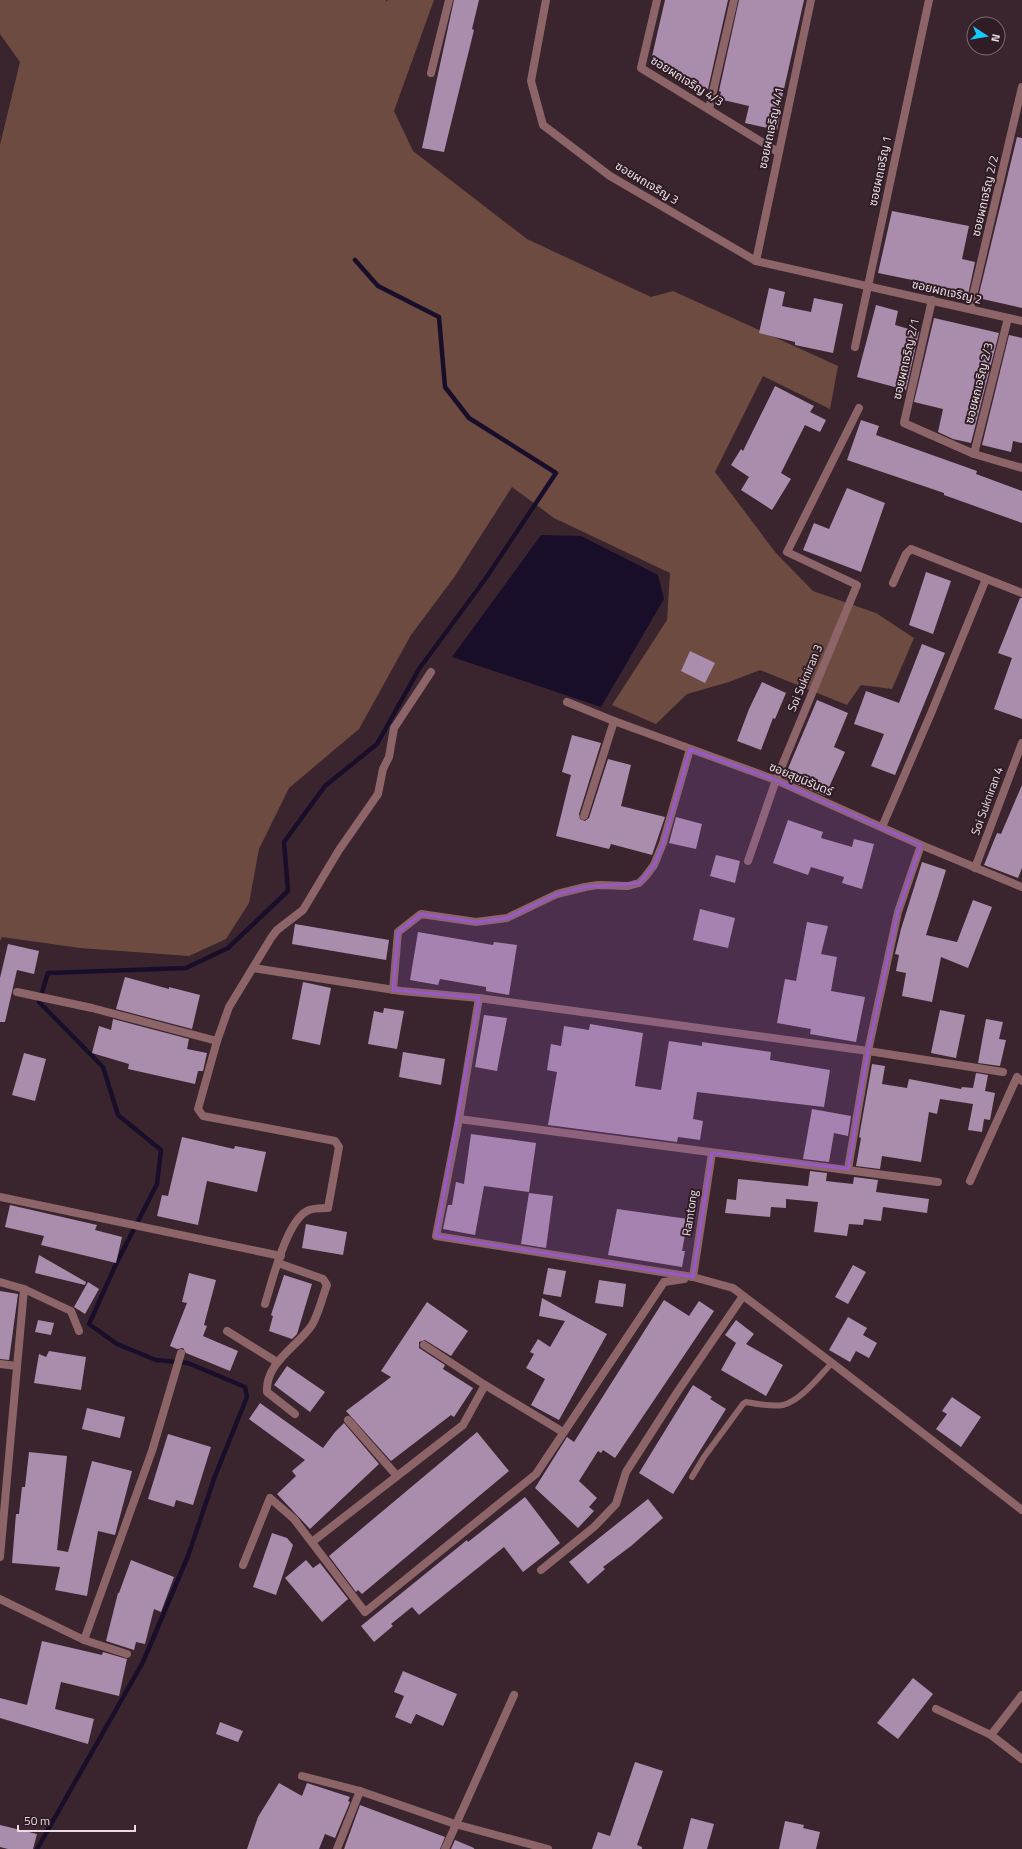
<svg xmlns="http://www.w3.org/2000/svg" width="1022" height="1849" font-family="'Titillium Web','Noto Sans Thai',sans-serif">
<rect width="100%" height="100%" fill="#3a252f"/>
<path fill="#6d4b40" d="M0 0H386V2L388 0H434L394 111 413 151 527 239 651 297 673 291 838 366 830 409 763 376 715 472 775 552 813 591 876 613 914 638 892 689 861 685 847 705 760 670 729 682 687 694 656 724 612 705 667 620 670 573 554 518 512 487 455 576 411 635 359 729 289 788 259 849 249 903 226 939 189 956 80 948 2 937 0 941V145L20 62 0 34Z"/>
<path fill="#190e2a" d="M541 535 581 536 658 575 664 599 601 707 452 657Z"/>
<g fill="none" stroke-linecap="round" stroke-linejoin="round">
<path stroke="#190e2a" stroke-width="4.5" d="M37 1849 143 1662 188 1556 215 1476 247 1397 245 1387 188 1363 156 1360 117 1344 89 1324 116 1264 157 1184 161 1150 118 1115 103 1067 39 1002 48 973 186 968 228 948 288 891 284 842 325 786 377 744 419 669 486 578 556 473 469 418 445 387 439 317 378 286 355 260"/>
</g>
<g fill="#aa8dac">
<path d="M454 0H479L472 29 474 30 444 152 422 148Z"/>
<path d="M665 0H728L708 89 679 82 682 72 650 65Z"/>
<path d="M739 0H804L779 111H781L777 130 745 123 749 106 719 99 721 92 719 91Z"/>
<path d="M1017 137 1022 138V308L978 298Z"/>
<path d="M892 211 969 226 962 259 975 262 968 295 921 287 922 282 878 273Z"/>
<path d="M769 288 785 292 782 306 811 312 814 298 843 304 833 353 795 345V342L759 333Z"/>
<path d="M876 305 898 311 895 325 919 332 906 390 857 377Z"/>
<path d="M934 318 999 333 971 443 953 439 938 432 943 409 914 402Z"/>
<path d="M1009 335 1022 338V443L1013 441 1011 452 982 445Z"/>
<path d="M775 386 814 406 810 412 826 420 820 432 805 425 781 473 791 479 772 510 741 490 749 477 731 465 741 449 743 451Z"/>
<path d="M861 420 879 426 876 435 977 471 976 474 1022 491V523L944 495V493L847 460Z"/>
<path d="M847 488 885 503 861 572 803 550 814 523 829 529Z"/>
<path d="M926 572 951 581 933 634 909 625Z"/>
<path d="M1020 598H1022V719L994 709 1012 658 998 653Z"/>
<path d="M922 644 945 653 895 775 871 766 884 734 854 724 866 691 899 703Z"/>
<path d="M690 651 715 663 705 683 681 671Z"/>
<path d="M762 682 786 693 775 719 773 718 761 750 737 741 749 709Z"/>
<path d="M817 700 848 713 834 747 845 752 825 796 784 778Z"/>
<path d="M572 735 601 743 579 814 580 819 585 821 589 818 608 759 631 765 621 806 665 817 652 855 611 844 609 849 556 836 571 775 562 772Z"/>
<path d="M1022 785V868L1018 878 984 865 997 833 1001 834Z"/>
<path d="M676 817 702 824 696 849 669 843Z"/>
<path d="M788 820 823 832 821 838 852 847 854 839 874 844 862 889 842 883 844 877 811 867 808 875 773 863Z"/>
<path d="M716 855 740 861 735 883 710 876Z"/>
<path d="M922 862 946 870 926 935 957 942 973 900 992 907 968 968 941 957 932 1002 902 996 906 973 896 971 899 955 895 954 901 929Z"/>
<path d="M700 909 735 918 728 948 693 940Z"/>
<path d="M807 922 828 926 821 954 837 957 831 991 865 997 856 1042 810 1034 811 1029 777 1023 785 979 796 981Z"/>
<path d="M295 924 389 940 386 960 292 944Z"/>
<path d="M418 932 493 945 494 942 517 945 509 995 486 991V987L440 979 438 985 410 980Z"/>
<path d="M8 944 39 951 34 974 17 970 5 1022H0V978Z"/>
<path d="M125 977 169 989V987L200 995 192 1029 116 1009Z"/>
<path d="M303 982 331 988 320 1045 292 1039Z"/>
<path d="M384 1008 404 1011 397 1049 368 1044 374 1011 383 1013Z"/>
<path d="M940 1010 965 1015 956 1058 931 1053Z"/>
<path d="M484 1015 507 1018 497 1071 475 1067Z"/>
<path d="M113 1019 189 1039 187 1049 207 1053 203 1071H198L195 1084 128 1069 129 1064 92 1053 99 1026 111 1030Z"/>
<path d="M986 1019 1003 1022 999 1039 1006 1040 1000 1066 978 1063Z"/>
<path d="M590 1024 643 1033 635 1086 661 1090 669 1041 702 1046V1042L771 1052 770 1060 830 1070 824 1107 697 1092 693 1119 703 1121 700 1140 678 1137 677 1142 548 1125 557 1072 547 1070 551 1044 561 1046 564 1026 589 1030Z"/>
<path d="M403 1052 445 1059 441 1085 399 1077Z"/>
<path d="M24 1053 46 1059 35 1101 12 1095Z"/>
<path d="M872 1064 885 1066 882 1084 907 1088 909 1079 961 1089 962 1087 973 1088 976 1073 988 1075 985 1091 995 1093 990 1120 984 1119 982 1132 968 1130 973 1104 940 1099 937 1114 929 1112 921 1162 882 1156 880 1169 856 1166 861 1138 859 1137Z"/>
<path d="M812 1109 851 1116 848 1136 834 1133 829 1162 803 1159Z"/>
<path d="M471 1134 536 1143 529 1192 484 1186 475 1235 443 1229 448 1205H452L456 1182 464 1184Z"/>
<path d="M182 1137 234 1149 235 1146 266 1152 257 1192 207 1181 198 1225 157 1216 162 1195 168 1196Z"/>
<path d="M810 1171 827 1173 826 1181 853 1184 854 1177 878 1180 876 1192 929 1199 927 1213 883 1207 881 1221 864 1219 863 1225 849 1224 847 1236 814 1232 818 1202 786 1199V1208L771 1207 770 1217 725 1213 727 1199 736 1200 738 1179 808 1186Z"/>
<path d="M529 1193 553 1196 546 1248 521 1244Z"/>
<path d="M10 1205 97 1225 95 1230 122 1237 116 1263 41 1245 44 1236 5 1227Z"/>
<path d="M617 1209 688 1219 682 1251H685L682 1267 608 1255Z"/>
<path d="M306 1224 347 1232 343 1255 302 1248Z"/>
<path d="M39 1255 86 1282 85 1285 35 1273Z"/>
<path d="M853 1265 866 1272 848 1304 835 1297Z"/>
<path d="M548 1268 566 1271 561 1297 543 1294Z"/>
<path d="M189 1273 216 1280 204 1325 207 1326 203 1336 238 1351 230 1371 186 1353 183 1348 177 1349 170 1346 187 1303 182 1302Z"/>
<path d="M284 1275 312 1284 297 1334 292 1339 269 1331 273 1316 271 1315Z"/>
<path d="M599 1280 626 1284 623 1307 595 1303Z"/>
<path d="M88 1282 99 1289 85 1314 74 1307Z"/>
<path d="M0 1291 18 1294 9 1360 0 1359Z"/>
<path d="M542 1298 607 1334 559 1420 531 1405 545 1379 526 1368 534 1354 530 1352 538 1339 550 1347 565 1321 539 1316Z"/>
<path d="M664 1300 689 1316 699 1301 714 1311 615 1458 603 1450 601 1453 598 1451 579 1481 597 1498 589 1507 594 1511 578 1528 535 1488 567 1437 574 1442Z"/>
<path d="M427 1302 468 1331 451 1356 425 1340 419 1342V1348L445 1365 443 1369 473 1388 454 1417 451 1415 391 1461 346 1411 391 1377 381 1371Z"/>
<path d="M848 1317 867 1328 863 1335 877 1343 869 1358 856 1351 850 1362 829 1350Z"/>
<path d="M38 1320 54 1323 51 1335 35 1332Z"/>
<path d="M736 1320 754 1334 746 1344 783 1365 766 1396 721 1370 736 1343 725 1335Z"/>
<path d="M49 1351 86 1357 81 1390 34 1383 39 1354 46 1357Z"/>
<path d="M287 1366 325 1392 310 1412 274 1385Z"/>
<path d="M693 1385 712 1397 710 1399 726 1409 673 1494 639 1473Z"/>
<path d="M952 1397 981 1417 961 1447 936 1429 947 1414 942 1411Z"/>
<path d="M260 1403 323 1448 335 1432 344 1423 379 1464 310 1529 277 1494 296 1476 292 1471 305 1460 249 1419Z"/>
<path d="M87 1408 125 1417 120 1438 82 1429Z"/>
<path d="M477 1432 509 1471 362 1594 358 1590 356 1592 329 1556Z"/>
<path d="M168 1434 211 1447 193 1505 176 1500 174 1507 148 1499Z"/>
<path d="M29 1452 67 1456 57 1550 68 1552 92 1461 132 1471 115 1535 98 1531 87 1596 55 1590 60 1567 12 1563 16 1514H19L22 1487H25Z"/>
<path d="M525 1497 560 1543 523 1572 504 1547 419 1615 412 1607 391 1624 393 1626 374 1642 361 1626 467 1540 468 1542Z"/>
<path d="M648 1499 663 1518 631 1546 603 1567 605 1569 588 1584 569 1562Z"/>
<path d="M272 1533 287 1538 293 1545 276 1595 253 1587Z"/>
<path d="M131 1560 174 1577 161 1612 154 1609 145 1644 136 1642 134 1650 106 1641 118 1593H119Z"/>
<path d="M306 1560 313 1568 320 1563 348 1599 322 1622 285 1578Z"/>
<path d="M42 1641 102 1655 103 1652 127 1659 119 1696 61 1682 55 1709 94 1719 88 1744 0 1718V1698L27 1705Z"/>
<path d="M403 1671 457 1694 443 1726 416 1714 411 1724 395 1717 404 1696 394 1692Z"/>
<path d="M913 1678 933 1694 898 1739 877 1723Z"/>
<path d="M220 1722 243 1731 238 1742 216 1734Z"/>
<path d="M635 1762 663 1771 637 1845 642 1847V1849H592L598 1832 610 1836Z"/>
<path d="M279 1783 302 1796 307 1783 350 1797 348 1801 350 1802 335 1838 325 1834 319 1849H247L258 1817Z"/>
<path d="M360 1805 445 1837 440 1849H344Z"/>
<path d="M691 1818 714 1824 707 1849H683Z"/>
<path d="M785 1821 804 1825 803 1828 820 1832 816 1849H779Z"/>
<path d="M0 1825 37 1834 33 1849H8L0 1847Z"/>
<path d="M455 1840 474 1848V1849H451Z"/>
</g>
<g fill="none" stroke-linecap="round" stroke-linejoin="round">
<path stroke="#8d6568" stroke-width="6" d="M692 1477 704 1457 743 1404 746 1402C757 1404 771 1407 783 1405 801 1401 820 1375 832 1363"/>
<g stroke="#8d6568" stroke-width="8">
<path d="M546 0 531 81 543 125 610 176 756 261 1022 321"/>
<path d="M657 0 641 68 778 152"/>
<path d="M431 73 449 0"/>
<path d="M709 109 734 0"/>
<path d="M756 261 811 0"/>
<path d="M932 300 904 423 974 454 1022 468"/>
<path d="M970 309 1022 87"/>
<path d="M855 347 929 0"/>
<path d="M974 454 1008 318"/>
<path d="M893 583 906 554 911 549 1022 593"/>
<path d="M567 702 614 721 776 780 921 845 1022 887"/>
<path d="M584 816 614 721"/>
<path d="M882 827 932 711 986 579"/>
<path d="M748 861 776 780 857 585 787 552 859 408"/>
<path d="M975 868 1022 743"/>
<path d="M253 968 401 991 479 998 868 1051 1003 1072"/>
<path d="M393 990 398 932 421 914 476 922 507 918 557 894 585 887 598 885 628 886 639 883 645 877 654 865 663 843 690 749"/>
<path d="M17 992 92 1008 217 1041"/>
<path d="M479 998 459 1119 436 1236 693 1277 733 1288 832 1363 1022 1510"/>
<path d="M459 1119 938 1182"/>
<path d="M848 1169 868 1051 898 912 921 845"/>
<path d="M970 1181 1017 1077 1022 1081"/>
<path d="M0 1197 281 1256"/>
<path d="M278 1263 323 1279 327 1285C322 1298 319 1313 312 1325 297 1347 265 1363 267 1392L295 1414"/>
<path d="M693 1277 712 1153"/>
<path d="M0 1282 24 1289 71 1311 79 1331"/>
<path d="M265 1304C272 1282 286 1222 307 1211 312 1208 322 1208 328 1208L339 1147 335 1141 203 1116 198 1109 217 1041 229 1007 271 938 277 930 303 910 339 850 378 794 383 769 389 757 394 728 431 672"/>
<path d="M227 1331 277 1362"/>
<path d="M424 1345 485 1385 563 1432"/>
<path d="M0 1364 17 1366"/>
<path d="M348 1420 397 1476"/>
<path d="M312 1542 463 1425 485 1385"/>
<path d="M0 1557 24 1289"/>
<path d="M243 1565 270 1498 294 1519 365 1612 536 1474 664 1282 684 1279"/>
<path d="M541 1570 594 1527 616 1504 626 1472 678 1391 743 1296"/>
<path d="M0 1599 84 1640 127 1654"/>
<path d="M84 1640 152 1451 181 1353"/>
<path d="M1022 1695 991 1735 1022 1759"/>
<path d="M936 1709 991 1735"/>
<path d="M302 1776 360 1791 455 1824 548 1849"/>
<path d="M337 1849 360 1791"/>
<path d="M445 1849 514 1695"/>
</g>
</g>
<path fill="#9758c8" fill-opacity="0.2" stroke="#9758c8" stroke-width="3" stroke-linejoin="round" d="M690 749 776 780 921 845 898 912 868 1051 848 1169 712 1153 693 1277 436 1236 479 998 393 990 398 932 421 914 476 922 507 918 557 894 585 887 639 883 654 865 663 843Z"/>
<g text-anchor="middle" stroke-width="4" stroke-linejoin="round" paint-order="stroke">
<g font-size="12" fill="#eadce2" stroke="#2f1c25">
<text transform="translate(687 81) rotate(32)" y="4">ซอยผถเจริญ 4/3</text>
<text transform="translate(771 128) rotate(-78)" y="4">ซอยผถเจริญ 4/1</text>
<text transform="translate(880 171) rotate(-78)" y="4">ซอยผถเจริญ 1</text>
<text transform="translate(647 183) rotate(31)" y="4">ซอยผถเจริญ 3</text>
<text transform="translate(985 196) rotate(-77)" y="4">ซอยผถเจริญ 2/2</text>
<text transform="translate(947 292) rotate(13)" y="4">ซอยผถเจริญ 2</text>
<text transform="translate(906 359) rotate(-77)" y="4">ซอยผถเจริญ 2/1</text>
<text transform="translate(979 383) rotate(-76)" y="4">ซอยผถเจริญ 2/3</text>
<text transform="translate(805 678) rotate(-67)" y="4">Soi Sukniran 3</text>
<text transform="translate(801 779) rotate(23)" y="4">ซอยสุขนิรันดร์</text>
<text transform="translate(987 801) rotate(-70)" y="4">Soi Sukniran 4</text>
<text transform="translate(690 1213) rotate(-81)" y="4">Ramtong</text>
</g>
</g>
<g transform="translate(986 36) rotate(102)"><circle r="19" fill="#2f1c25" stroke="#7a6971"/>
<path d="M0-3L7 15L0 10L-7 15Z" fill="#13cafb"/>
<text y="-6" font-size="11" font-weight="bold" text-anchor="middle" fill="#eadce2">N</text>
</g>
<path d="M18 1825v6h117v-6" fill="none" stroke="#eadce2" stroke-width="2"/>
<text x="24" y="1825" font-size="12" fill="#eadce2" stroke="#2f1c25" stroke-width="3" paint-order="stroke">50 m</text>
</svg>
